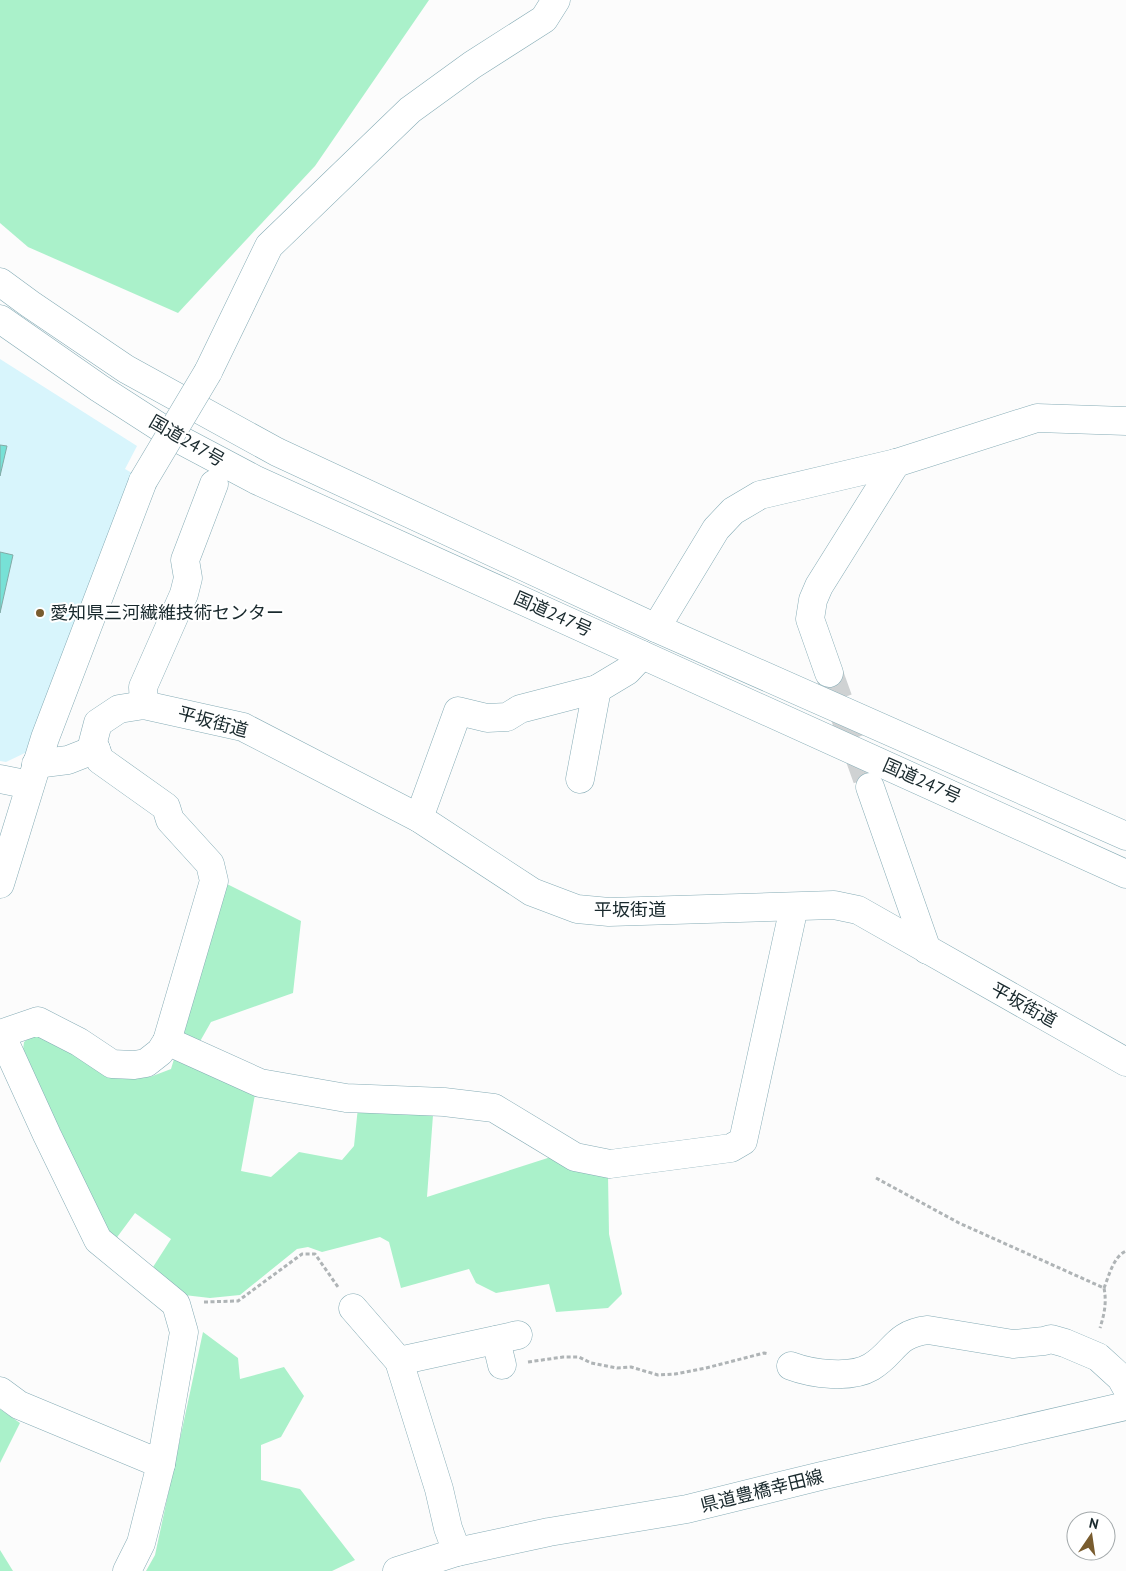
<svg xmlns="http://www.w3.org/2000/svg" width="1126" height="1571" font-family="'PT Sans','Noto Sans JP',sans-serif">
<rect width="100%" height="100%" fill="#fcfcfc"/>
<path fill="#d8f5fc" d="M0 359 137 446 125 469 132 473 27 752 6 762 0 761Z"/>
<g fill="#aaf1ca">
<path d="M0 0H429L315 166 178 313 28 247 0 223Z"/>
<path d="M227 884 301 921 293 993 211 1022 190 1059 256 1089 241 1171 271 1177 299 1152 342 1160 354 1146 358 1107 433 1115 427 1197 554 1156 608 1175 609 1234 622 1294 608 1308 556 1312 549 1284 496 1293 476 1283 469 1269 401 1288 389 1242 380 1237 322 1252 308 1247 297 1249 240 1295 210 1298 184 1295 153 1267 171 1239 135 1213 115 1240 98 1219 23 1050 24 1042 33 1035 41 1032 123 1077H150L171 1069Z"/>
<path d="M203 1332 238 1358 240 1379 284 1367 304 1396 281 1437 261 1445V1480L300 1489 355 1560 332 1571H146L155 1555Z"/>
<path d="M0 1409 20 1423 0 1463Z"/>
<path d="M0 1550 13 1571H0Z"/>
</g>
<g fill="#77e1d6" stroke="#82aaa6">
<path d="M0 445 7 446 0 476Z"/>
<path d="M0 552 13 555 0 613Z"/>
</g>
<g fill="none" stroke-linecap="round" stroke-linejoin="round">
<path stroke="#cfd2d3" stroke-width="28" stroke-dasharray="28 14" stroke-linecap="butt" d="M829 673 870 787"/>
<g stroke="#86acb6" stroke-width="29">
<g id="minor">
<path d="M208 372 269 246 410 110 472 65 544 19 556 0"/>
<path d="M656 628 716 529 733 511 760 495 896 463 1037 418 1126 421"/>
<path d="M829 673 810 619 813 600 819 586 896 463"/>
<path d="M144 705 143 687 184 594 188 578 185 560 214 484"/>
<path d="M36 764 68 760 96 749"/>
<path d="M0 779 30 785"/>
<path d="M580 779 597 689"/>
<path d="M870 787 927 950"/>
<path d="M419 818 458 711 487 718 507 717 520 709 597 689 627 671 642 655"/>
<path d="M0 884 45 738 143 481"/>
<path d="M0 1034 38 1021 79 1042 112 1064 134 1065 146 1063 160 1052 167 1041 214 881 210 864 170 820 166 807 100 760 93 742 98 723 119 709 144 705 243 727 419 818 532 892 577 909 609 912 834 905 858 910 1126 1062"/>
<path d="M167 1041 260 1083 346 1098 444 1102 494 1108 575 1157 610 1164 731 1148 743 1141 794 907"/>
<path d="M353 1308 399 1361 439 1489 448 1528 457 1552"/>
<path d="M496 1340 502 1365"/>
<path d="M399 1361 518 1335"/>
<path d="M791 1366C812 1374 851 1379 871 1367 895 1353 894 1334 928 1330L1013 1344 1044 1341 1051 1339 1065 1343 1098 1357 1121 1378 1126 1387"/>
<path d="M0 1391 19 1405 161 1464 184 1332 176 1304 98 1240 47 1135 1 1034"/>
<path d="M127 1571 141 1543 161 1464"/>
</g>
</g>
<g stroke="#86acb6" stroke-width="29">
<path id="major" d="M397 1571 457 1552 549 1532 687 1509 821 1476 1126 1406"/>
</g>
<g stroke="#86acb6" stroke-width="29">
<g id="highway">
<path d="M0 282 30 304 126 369 277 452 656 628 1126 836"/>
<path d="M0 319 99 388 175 437 256 480 1126 874"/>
</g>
</g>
<g stroke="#afb4b6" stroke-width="3" stroke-dasharray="4 2.5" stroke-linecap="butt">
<path d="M876 1178 959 1223 1104 1288C1107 1303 1104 1315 1100 1328"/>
<path d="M1104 1288C1109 1276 1113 1257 1126 1251"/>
<path d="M204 1302 238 1301 302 1254H315L338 1287"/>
<path d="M528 1362 563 1357H579L591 1363 617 1368 631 1367 658 1375 675 1374 706 1368 764 1353 769 1354"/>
</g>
<use href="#minor" stroke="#fff" stroke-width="28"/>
<use href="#major" stroke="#fff" stroke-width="28"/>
<use href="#highway" stroke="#fff" stroke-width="28"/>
<g stroke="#86acb6" stroke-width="29" stroke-linecap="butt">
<path id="minor-bridge" d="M143 481 208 372"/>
</g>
<use href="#minor-bridge" stroke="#fff" stroke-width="28"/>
</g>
<circle fill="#795c2f" stroke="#fff" stroke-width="2" cx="40" cy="613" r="5"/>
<g text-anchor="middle" stroke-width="4" stroke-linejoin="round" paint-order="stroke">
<g font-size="18" fill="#19292d" stroke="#fff">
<text transform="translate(187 441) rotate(30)" y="6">国道247号</text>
<text transform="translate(553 614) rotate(24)" y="6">国道247号</text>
<text transform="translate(213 722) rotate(15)" y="6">平坂街道</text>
<text transform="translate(922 781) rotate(24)" y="6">国道247号</text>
<text x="630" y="916">平坂街道</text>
<text transform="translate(1024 1005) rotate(29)" y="6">平坂街道</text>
<text transform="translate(762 1491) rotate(-14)" y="6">県道豊橋幸田線</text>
</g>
<g font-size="18" fill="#19292d" stroke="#fff" text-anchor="start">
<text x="50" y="619">愛知県三河繊維技術センター</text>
</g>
</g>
<g transform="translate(1091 1536) rotate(13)"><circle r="24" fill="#ffffff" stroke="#a3a9ab"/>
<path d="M0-4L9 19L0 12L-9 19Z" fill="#795c2f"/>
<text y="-8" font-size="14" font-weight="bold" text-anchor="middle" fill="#19292d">N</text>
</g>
</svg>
